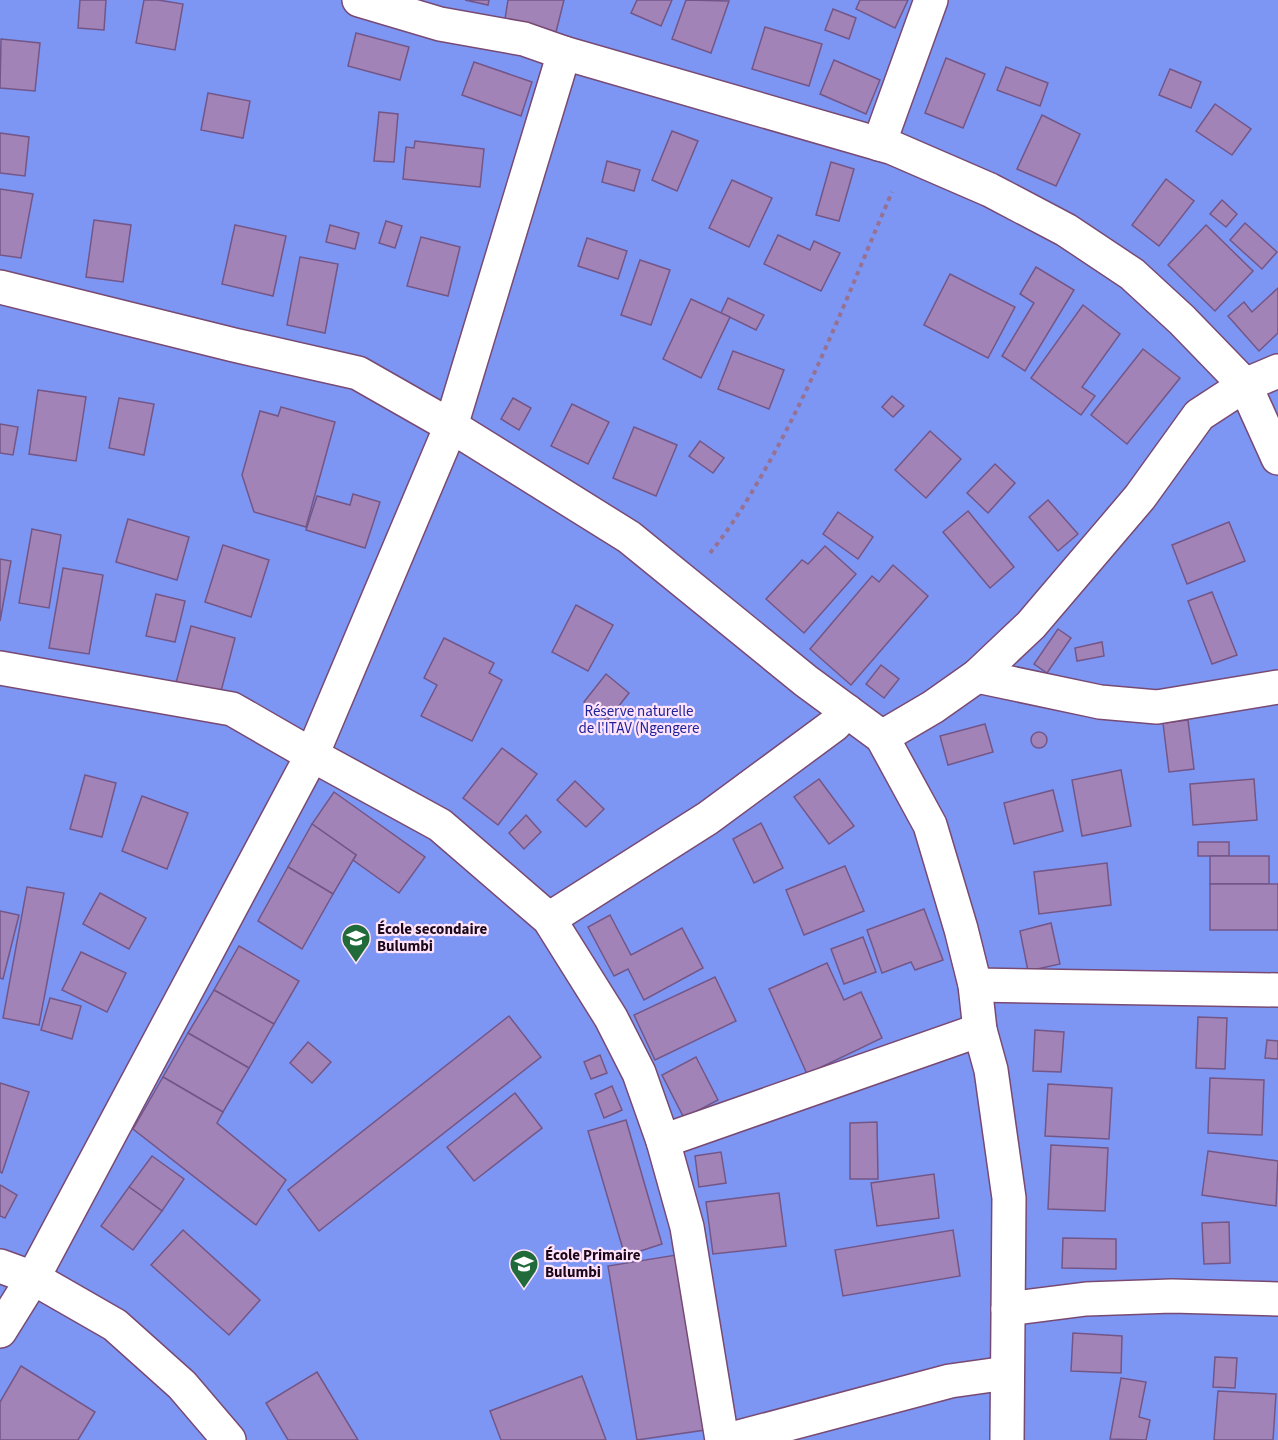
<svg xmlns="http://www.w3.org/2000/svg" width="1278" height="1440" font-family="'Source Sans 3',sans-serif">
<rect width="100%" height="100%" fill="#eeb9e7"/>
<rect fill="#7d96f4" x="0" y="0" width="1278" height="1440"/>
<g fill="#a283b8" stroke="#735688" stroke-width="1.5">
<path d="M80 0H106L104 30 78 28Z"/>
<path d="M144 0H158L183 4 175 50 136 43Z"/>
<path d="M465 0H489L488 5Z"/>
<path d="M508 0H564L556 32 505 19Z"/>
<path d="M637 0H672L661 26 631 13Z"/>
<path d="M686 0 729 1 711 53 672 39Z"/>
<path d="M860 0H908L895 28 856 9Z"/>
<path d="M833 9 856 18 849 39 825 30Z"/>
<path d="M765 27 822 44 809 86 752 69Z"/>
<path d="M356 33 409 47 400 80 348 66Z"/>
<path d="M1 39 40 43 35 91 0 88Z"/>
<path d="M946 58 985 74 963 128 925 113Z"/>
<path d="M834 60 880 80 866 114 820 94Z"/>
<path d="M474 62 532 82 521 116 462 95Z"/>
<path d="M1006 67 1048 83 1040 106 997 90Z"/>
<path d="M1170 69 1201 82 1191 108 1159 95Z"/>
<path d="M208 93 250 101 243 138 201 130Z"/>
<path d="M1215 104 1251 129 1232 155 1196 131Z"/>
<path d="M379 112 398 114 394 162 374 161Z"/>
<path d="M1042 115 1080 134 1056 186 1017 169Z"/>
<path d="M672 131 698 141 677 191 652 180Z"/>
<path d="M0 133 29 137 25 176 0 173Z"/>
<path d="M415 141 484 149 480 187 403 179 406 147 414 148Z"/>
<path d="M607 161 640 170 634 191 602 182Z"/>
<path d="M831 162 854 169 839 221 816 215Z"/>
<path d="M1166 179 1194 201 1159 246 1132 225Z"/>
<path d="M732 180 772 198 749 247 709 228Z"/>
<path d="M0 189 33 194 21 258 0 255Z"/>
<path d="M1222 200 1237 214 1226 227 1210 214Z"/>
<path d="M94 220 131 225 123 282 86 277Z"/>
<path d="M386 221 402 226 395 248 379 243Z"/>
<path d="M1245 223 1277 252 1262 269 1230 240Z"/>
<path d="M235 225 286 236 273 296 222 284Z"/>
<path d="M330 225 359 233 355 249 326 242Z"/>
<path d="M1206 225 1253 271 1215 311 1168 265Z"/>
<path d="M778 235 810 250 814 241 840 253 821 291 764 264Z"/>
<path d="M421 237 460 247 448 296 407 286Z"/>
<path d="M587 238 627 251 618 279 578 266Z"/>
<path d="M300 257 338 264 325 333 287 325Z"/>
<path d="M640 260 670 270 651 325 621 315Z"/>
<path d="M1036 267 1074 290 1025 371 1002 356 1034 303 1020 294Z"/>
<path d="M950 274 1015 307 988 358 924 325Z"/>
<path d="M1278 288V333L1259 351 1228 316 1244 302 1252 312Z"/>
<path d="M728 298 764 315 756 330 721 313Z"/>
<path d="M691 299 730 317 701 378 663 359Z"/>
<path d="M1083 305 1120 334 1082 387 1095 396 1081 415 1031 378Z"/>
<path d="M1143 349 1180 378 1127 444 1091 415Z"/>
<path d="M733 351 784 370 769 409 718 389Z"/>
<path d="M38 390 86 397 76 461 29 454Z"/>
<path d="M892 396 904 406 893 417 882 407Z"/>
<path d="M119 398 154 404 144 455 109 448Z"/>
<path d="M513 398 531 408 519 430 501 419Z"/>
<path d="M572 404 609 422 588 464 551 446Z"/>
<path d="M281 407 335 422 306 527 254 512 242 475 260 411 278 416Z"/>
<path d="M0 424 18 427 13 455 0 453Z"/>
<path d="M634 427 677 445 656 496 613 478Z"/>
<path d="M930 431 961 459 926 498 895 470Z"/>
<path d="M700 441 724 458 713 473 689 456Z"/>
<path d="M995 464 1015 483 988 513 967 493Z"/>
<path d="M353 494 380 502 365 548 306 530 317 496 350 505Z"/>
<path d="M1048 500 1078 534 1058 551 1029 517Z"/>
<path d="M968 511 1014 567 990 588 943 532Z"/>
<path d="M838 512 873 537 858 559 823 534Z"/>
<path d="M128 519 189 537 177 580 116 562Z"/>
<path d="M1229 522 1245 561 1187 584 1172 545Z"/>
<path d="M32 529 61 535 49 608 19 603Z"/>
<path d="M223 545 269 560 251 617 205 602Z"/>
<path d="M825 546 856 574 804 633 766 599 802 560 808 564Z"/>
<path d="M0 559 11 561 0 621Z"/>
<path d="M893 565 928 596 851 685 810 649 872 576 879 582Z"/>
<path d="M63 568 103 575 89 654 49 648Z"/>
<path d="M1212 592 1237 655 1212 664 1188 601Z"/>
<path d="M156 594 185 601 175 642 146 636Z"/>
<path d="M576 605 613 625 588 671 552 652Z"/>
<path d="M191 626 235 638 220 695 176 683Z"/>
<path d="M1058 629 1071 638 1047 673 1034 664Z"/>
<path d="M444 638 494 663 489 673 502 680 472 741 421 716 437 685 424 678Z"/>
<path d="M1102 642 1104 656 1077 661 1075 648Z"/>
<path d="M881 665 899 679 884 698 866 684Z"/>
<path d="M606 674 629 693 607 721 584 702Z"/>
<path d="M1188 720 1194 769 1169 772 1163 723Z"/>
<path d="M985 724 993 752 948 765 940 736Z"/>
<circle cx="1039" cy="740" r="8"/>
<path d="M502 748 537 774 498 825 463 798Z"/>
<path d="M1121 770 1131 826 1082 836 1072 780Z"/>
<path d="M85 775 116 783 102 837 70 829Z"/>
<path d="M819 779 854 826 829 844 794 797Z"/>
<path d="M1254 779 1257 820 1193 825 1190 784Z"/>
<path d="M575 781 604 809 586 827 557 800Z"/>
<path d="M1053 790 1063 831 1014 844 1004 803Z"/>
<path d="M334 792 425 857 399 893 353 860 356 855 312 824Z"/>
<path d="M142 796 188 813 167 869 122 851Z"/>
<path d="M526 815 541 832 524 849 509 833Z"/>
<path d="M761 823 783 868 754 883 733 839Z"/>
<path d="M312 824 356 855 333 894 288 867Z"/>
<rect x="1198" y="842" width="31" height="14"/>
<rect x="1210" y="856" width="59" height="28"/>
<path d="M1107 863 1111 905 1039 914 1034 872Z"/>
<path d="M845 866 864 911 804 935 786 890Z"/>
<path d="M288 867 333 894 302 949 258 921Z"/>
<rect x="1210" y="884" width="68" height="46"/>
<path d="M27 887 64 893 39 1025 3 1018Z"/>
<path d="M100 893 146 918 129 949 83 924Z"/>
<path d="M924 909 943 960 915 970 911 962 882 973 867 930Z"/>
<path d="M0 911 19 915 3 979 0 978Z"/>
<path d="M610 915 631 955 682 928 703 968 644 1000 628 969 614 976 588 927Z"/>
<path d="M1051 923 1060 964 1028 971 1020 931Z"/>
<path d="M863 937 876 972 844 984 831 949Z"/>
<path d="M239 946 299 981 274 1024 214 990Z"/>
<path d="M81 952 126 973 107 1012 62 990Z"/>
<path d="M827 963 844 1000 861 992 882 1038 807 1074 769 989Z"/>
<path d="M715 977 736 1021 655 1060 634 1015Z"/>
<path d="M214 990 274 1024 249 1068 188 1033Z"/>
<path d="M50 998 81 1006 72 1039 41 1030Z"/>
<path d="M509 1016 541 1057 319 1231 288 1190Z"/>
<path d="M1198 1017 1227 1018 1225 1069 1196 1068Z"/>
<path d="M1035 1030 1064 1032 1061 1072 1033 1071Z"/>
<path d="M188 1033 249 1068 223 1112 163 1077Z"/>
<path d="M1267 1040 1278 1041V1059L1265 1058Z"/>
<path d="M308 1042 331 1062 312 1083 290 1063Z"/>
<path d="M600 1055 607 1073 591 1079 584 1062Z"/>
<path d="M696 1057 718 1100 684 1118 662 1075Z"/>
<path d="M163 1077 223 1112 217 1123 286 1180 256 1225 133 1129Z"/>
<path d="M1210 1078 1264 1080 1262 1135 1208 1133Z"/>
<path d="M0 1083 29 1092 2 1173 0 1172Z"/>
<path d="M1048 1084 1112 1088 1109 1139 1045 1136Z"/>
<path d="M612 1086 622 1110 604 1118 595 1094Z"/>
<path d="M515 1093 542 1128 474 1181 447 1147Z"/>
<path d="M626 1120 662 1244 625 1256 588 1131Z"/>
<path d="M877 1122 878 1179H850V1123Z"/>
<path d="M1051 1145 1108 1148 1105 1211 1048 1209Z"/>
<path d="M1208 1151 1278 1161 1276 1206 1202 1195Z"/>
<path d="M721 1152 726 1183 699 1187 695 1156Z"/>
<path d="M152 1156 184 1179 162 1211 129 1187Z"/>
<path d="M934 1174 939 1218 877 1226 871 1183Z"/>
<path d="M0 1185 17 1195 5 1218 0 1216Z"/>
<path d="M129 1187 162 1211 133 1250 101 1226Z"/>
<path d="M779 1193 786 1246 713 1254 706 1202Z"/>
<path d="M1229 1222 1230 1263 1204 1264 1202 1223Z"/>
<path d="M183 1230 260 1300 229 1335 151 1265Z"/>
<path d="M953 1230 960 1276 843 1296 835 1250Z"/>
<path d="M1063 1238 1116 1239V1269L1062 1268Z"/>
<path d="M676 1255 705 1430 637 1440 608 1266Z"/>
<path d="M1073 1333 1122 1336 1121 1373 1071 1371Z"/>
<path d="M1215 1357 1237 1358 1235 1388 1213 1387Z"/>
<path d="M21 1366 95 1412 78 1440H0V1402Z"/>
<path d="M317 1372 358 1440H288L266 1403Z"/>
<path d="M582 1376 606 1440H501L490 1411Z"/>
<path d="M1121 1378 1146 1382 1139 1417 1150 1420 1146 1440 1110 1439Z"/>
<path d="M1218 1391 1276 1394 1273 1440H1214Z"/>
</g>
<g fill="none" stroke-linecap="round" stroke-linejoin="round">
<g stroke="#784a73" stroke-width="36">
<g id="minor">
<path d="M359 0 440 24 524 39 564 53 893 148 990 190 1066 230 1132 274 1182 320 1245 385 1278 458"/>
<path d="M879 144 931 0"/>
<path d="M0 287 234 345 358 373 451 426 629 537 806 681 882 737 930 825 961 929 975 985 980 1030 991 1070 1009 1198 1007 1440"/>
<path d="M0 668 232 709 312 755 440 825 549 919 611 1018 639 1073 663 1141 687 1227 722 1440"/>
<path d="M977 676 1100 702 1157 707 1278 687"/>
<path d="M882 737 933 707 977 676 1031 625 1140 497 1199 415 1245 385 1278 371"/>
<path d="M549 919 708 818 834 725 847 711"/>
<path d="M975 985 1278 990"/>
<path d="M663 1141 980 1030"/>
<path d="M0 1266 33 1278 115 1325 182 1385 229 1440"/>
<path d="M1008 1309 1086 1299 1172 1296 1278 1299"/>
<path d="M0 1331 33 1278 312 755 451 426 564 53"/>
<path d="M728 1440 950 1381 1007 1373"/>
</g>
</g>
<path stroke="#977192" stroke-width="4" stroke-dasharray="4.5 4.5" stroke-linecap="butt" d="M710 553C732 526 750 496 767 466 817 378 852 284 892 192"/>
<use href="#minor" stroke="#fff" stroke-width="33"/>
</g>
<defs>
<g id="school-pin" transform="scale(1.5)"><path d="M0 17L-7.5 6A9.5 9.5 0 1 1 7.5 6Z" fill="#216b3a" stroke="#ffe3fb"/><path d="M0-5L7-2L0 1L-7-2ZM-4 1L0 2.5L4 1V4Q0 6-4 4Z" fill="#fff"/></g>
</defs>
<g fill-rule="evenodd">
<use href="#school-pin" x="356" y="938"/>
<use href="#school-pin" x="524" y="1264"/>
</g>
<g text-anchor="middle" stroke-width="4.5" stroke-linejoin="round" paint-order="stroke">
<g font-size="15" fill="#1f2399" stroke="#ffe3fb">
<text x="639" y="716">Réserve naturelle<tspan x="639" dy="17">de l'ITAV (Ngengere</tspan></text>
</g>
<g font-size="15" font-weight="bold" fill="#1a0818" stroke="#ffe3fb" text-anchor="start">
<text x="377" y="934">École secondaire<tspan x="377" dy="17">Bulumbi</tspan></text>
<text x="545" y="1260">École Primaire<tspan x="545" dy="17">Bulumbi</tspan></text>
</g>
</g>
</svg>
